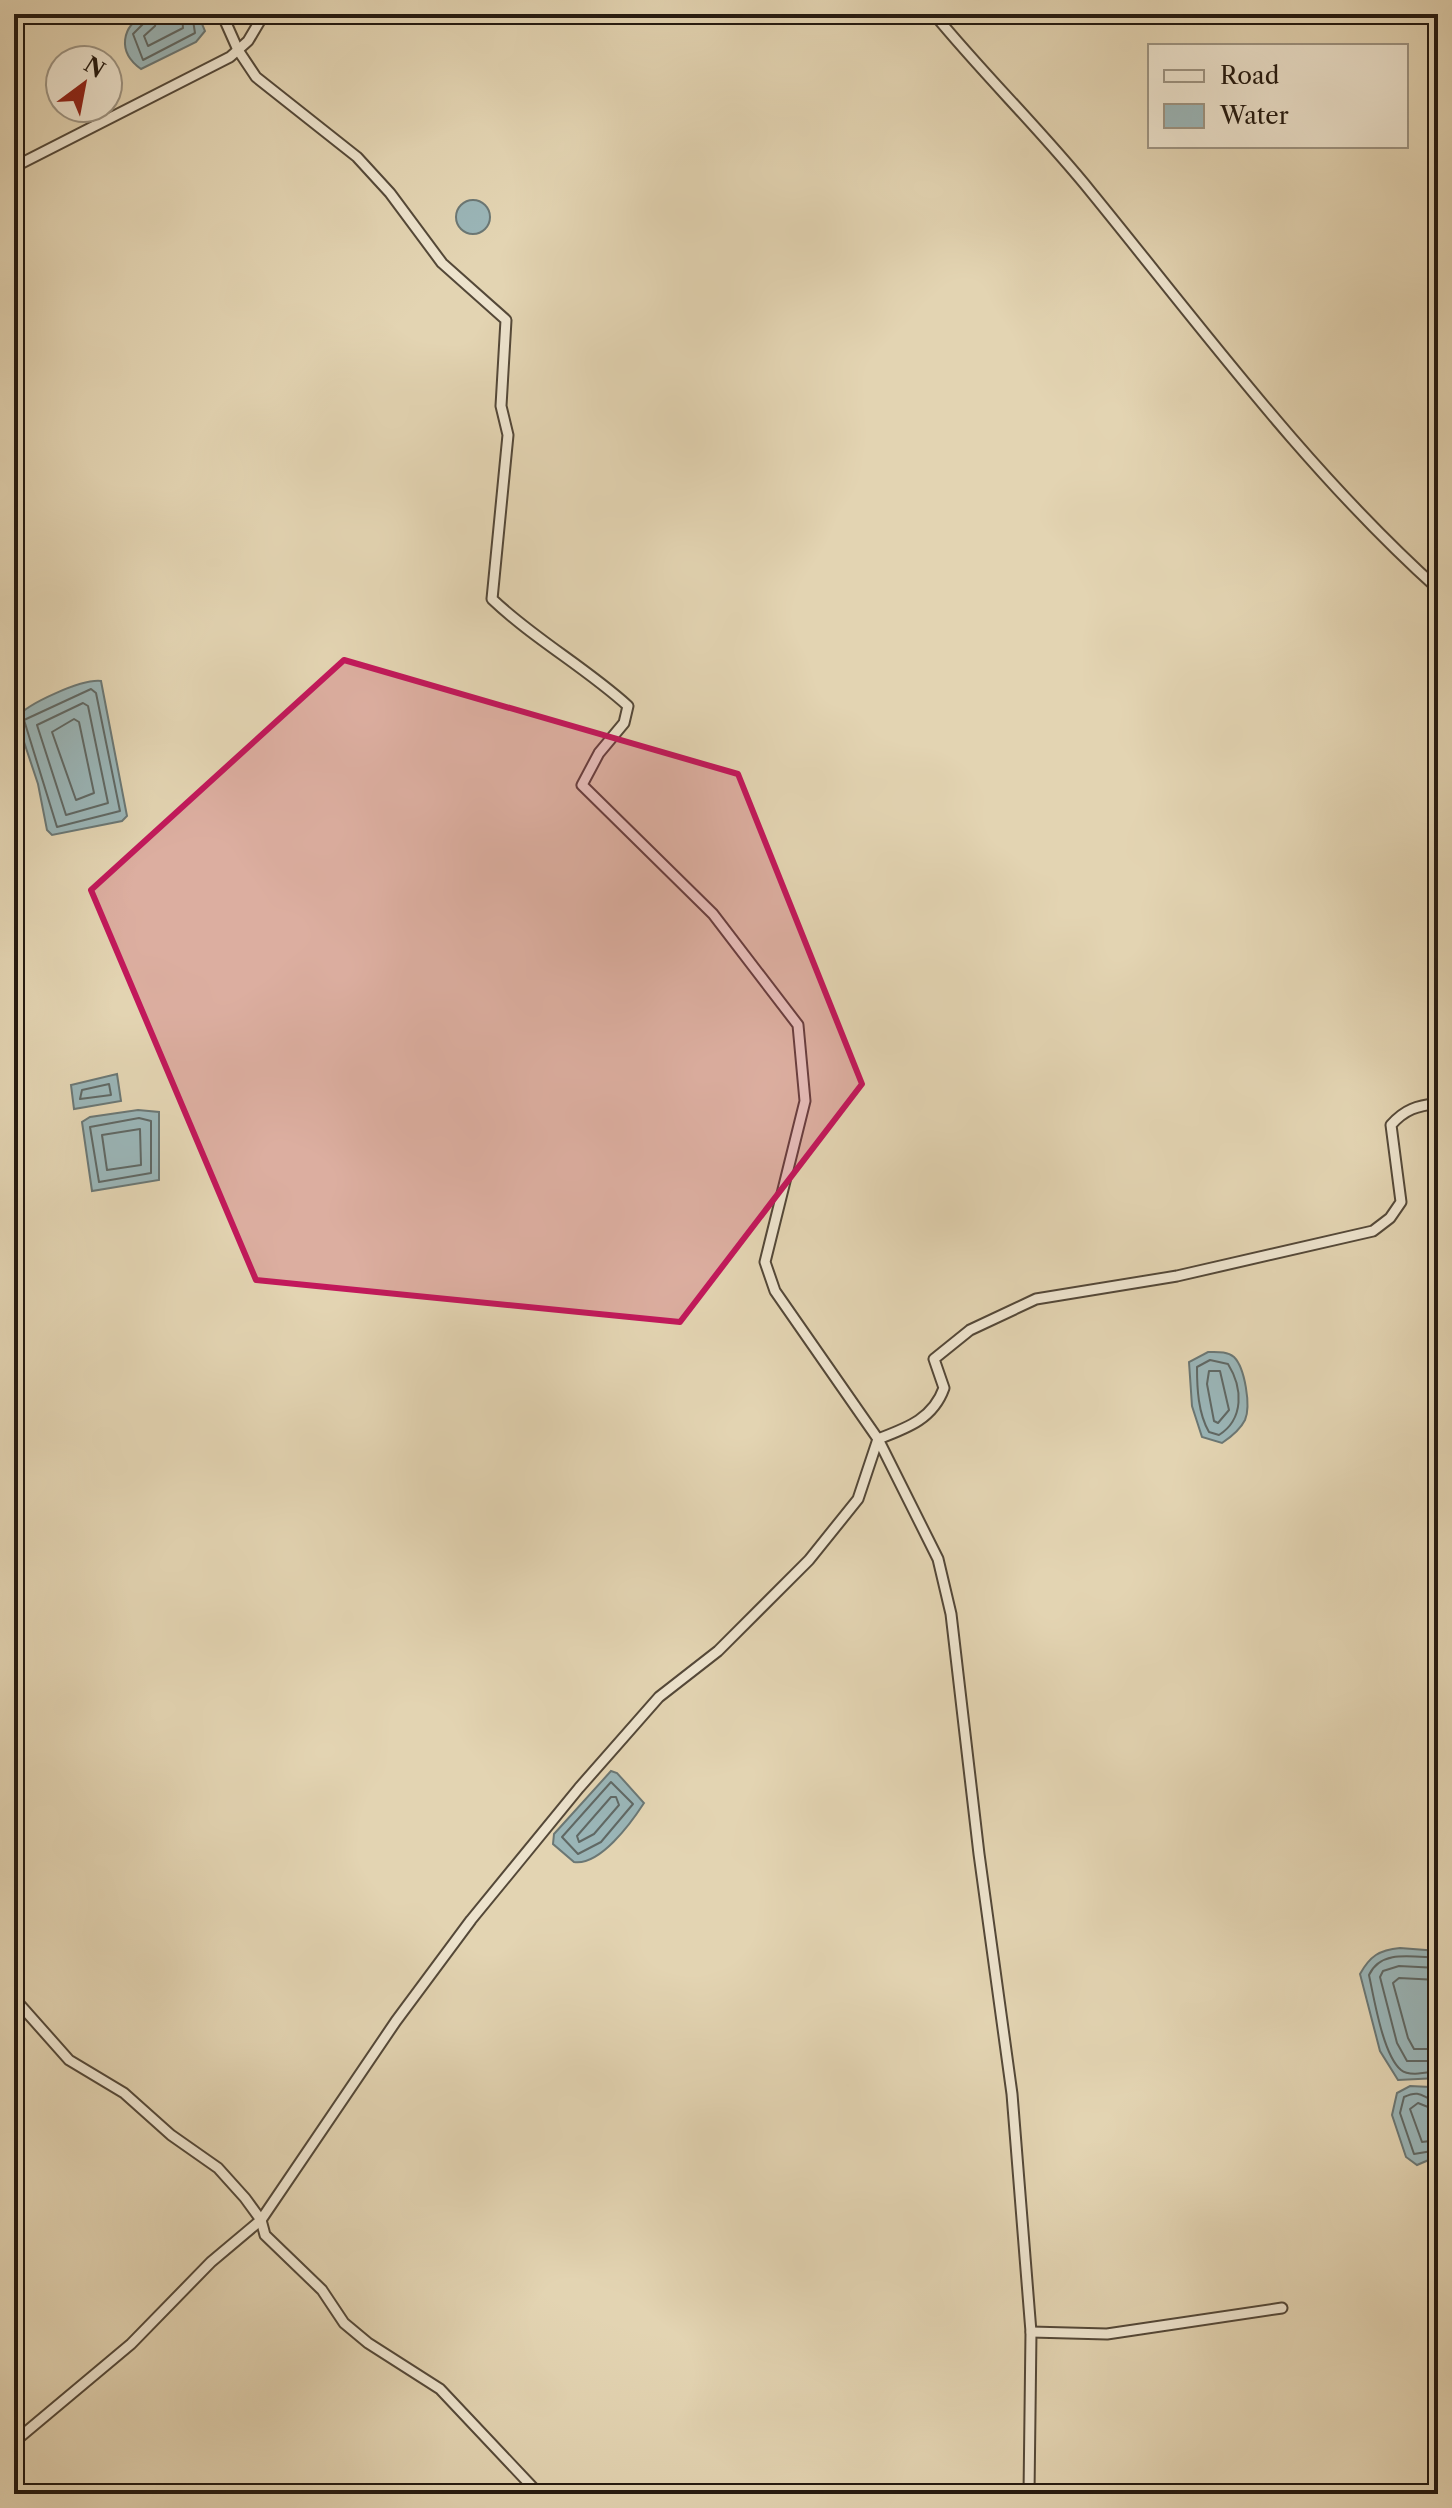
<svg xmlns="http://www.w3.org/2000/svg" width="1452" height="2508" font-family="'Libre Caslon Text',serif">
<rect width="100%" height="100%" fill="#e3d4b2"/>
<filter id="stains"><feTurbulence type="fractalNoise" baseFrequency=".0025" numOctaves="4"/><feColorMatrix values="0 0 0 0 .2 0 0 0 0 .09 0 0 0 0 .02 0 0 0 .5 -.17"/></filter>
<radialGradient id="worn" r=".72"><stop offset=".6" stop-color="#630" stop-opacity="0"/><stop offset="1" stop-color="#630" stop-opacity=".3"/></radialGradient>
<g fill="#9ab5b7" stroke="#6b7774" stroke-width="2">
<path d="M146 14H198L205 31 196 42 141 69C117 52 121 26 146 14Z"/>
<circle cx="473" cy="217" r="17"/>
<path d="M101 681 127 816 122 821 52 835 47 830 38 784 16 718C28 703 82 679 101 681Z"/>
<path d="M117 1074 121 1101 74 1109 71 1085Z"/>
<path d="M138 1110 159 1112V1180L92 1191 82 1122 90 1117Z"/>
<path d="M1208 1352C1217 1352 1227 1351 1234 1357 1245 1368 1251 1406 1245 1420 1240 1430 1231 1437 1222 1443L1202 1437 1192 1406 1189 1362Z"/>
<path d="M611 1771 617 1773 644 1803C631 1823 600 1866 574 1862L553 1844 554 1834Z"/>
<path d="M1400 1948 1438 1951V2078L1398 2080 1380 2051 1360 1974C1370 1956 1379 1950 1400 1948Z"/>
<path d="M1410 2086 1430 2087 1438 2104V2156L1417 2165 1406 2157 1392 2115 1397 2093Z"/>
</g>
<g fill="none" stroke-linecap="round" stroke-linejoin="round">
<g stroke="#606864" stroke-width="2">
<path d="M147 14 145 22 133 34 143 60 195 33 192 14"/>
<path d="M157 14 155 26 144 36 148 46 183 28 182 14"/>
<path d="M91 689 96 693 120 811 57 827 24 720Z"/>
<path d="M83 703 88 706 108 803 66 815 37 725Z"/>
<path d="M74 719 79 722 94 793 76 800 52 732Z"/>
<path d="M109 1084 111 1095 80 1099 82 1090Z"/>
<path d="M139 1118 151 1121V1173L99 1182 90 1127Z"/>
<path d="M140 1129 141 1165 107 1170 102 1135Z"/>
<path d="M1210 1360 1228 1364C1243 1388 1244 1419 1219 1435L1209 1432C1198 1413 1197 1388 1197 1367Z"/>
<path d="M1209 1371H1220L1229 1410 1218 1423 1214 1421 1207 1384Z"/>
<path d="M611 1782 633 1804 601 1842 578 1854 562 1837Z"/>
<path d="M611 1797H616L619 1805 594 1834 579 1842 577 1836Z"/>
<path d="M1438 1958C1413 1957 1381 1949 1369 1975 1374 1998 1383 2055 1401 2070 1409 2077 1429 2072 1438 2071"/>
<path d="M1438 1968 1399 1966 1383 1971 1380 1977 1397 2043 1407 2061H1438"/>
<path d="M1438 1980 1399 1978 1393 1983 1408 2038 1414 2049H1438"/>
<path d="M1438 2101C1423 2100 1423 2088 1404 2097L1400 2113 1414 2154 1438 2150"/>
<path d="M1438 2111 1418 2103 1410 2109 1422 2142 1438 2140"/>
</g>
<g stroke="#544838" stroke-width="13">
<g id="street">
<path d="M222 14 238 50 256 77 357 157 390 193 442 263 506 320 501 406 508 435 492 599C534 639 585 667 628 706L624 723 599 753 582 785 713 914 798 1025 805 1101 765 1262 775 1291 878 1439 938 1559 951 1614 979 1854 1012 2094 1031 2332 1029 2494"/>
<path d="M934 14C984 75 1041 130 1091 192 1202 328 1307 471 1438 589"/>
<path d="M14 167 230 57 248 41 264 14"/>
<path d="M14 1998 69 2060 124 2093 171 2135 218 2168 245 2198 261 2220 265 2235 322 2290 344 2323 368 2343 440 2389 539 2494"/>
<path d="M1031 2332 1107 2334 1282 2308"/>
<path d="M14 2442 131 2344 211 2262 261 2220 396 2021 471 1920 579 1788 659 1697 718 1651 809 1560 858 1499 878 1439C907 1428 933 1419 944 1388L934 1359 970 1330 1036 1299 1177 1276 1373 1231 1390 1218 1401 1202 1391 1125C1405 1109 1417 1106 1438 1103"/>
</g>
</g>
<use href="#street" stroke="#ede3cd" stroke-width="9"/>
</g>
<path fill="#c2185b" fill-opacity="0.2" stroke="#c2185b" stroke-width="6" stroke-linejoin="round" d="M344 660 738 774 862 1084 680 1322 256 1280 91 890Z"/>
<rect width="1452" height="2508" fill="none" stroke="#e3d4b2" stroke-width="48"/>
<rect x="16" y="16" width="1420" height="2476" fill="none" stroke="#251a10" stroke-width="4"/>
<rect x="24" y="24" width="1404" height="2460" fill="none" stroke="#251a10" stroke-width="2"/>
<rect x="1148" y="44" width="260" height="104" fill="#ede3cd" stroke="#9d9381" stroke-width="2"/>
<rect x="1164" y="70" width="40" height="12" fill="#ede3cd" stroke="#9d9381" stroke-width="2"/>
<text x="1220" y="84" font-size="24" fill="#251a10">Road</text>
<rect x="1164" y="104" width="40" height="24" fill="#9ab5b7" stroke="#9d9381" stroke-width="2"/>
<text x="1220" y="124" font-size="24" fill="#251a10">Water</text>
<g transform="translate(84 84) rotate(32)"><circle r="38" fill="#ede3cd" stroke="#9d9381" stroke-width="2"/>
<path d="M0-6L14 30L0 20L-14 30Z" fill="#8f2418"/>
<text y="-12" font-size="22" font-weight="bold" text-anchor="middle" fill="#251a10">N</text>
</g>
<rect width="100%" height="100%" filter="url(#stains)"/>
<rect width="100%" height="100%" fill="url(#worn)"/>
</svg>
